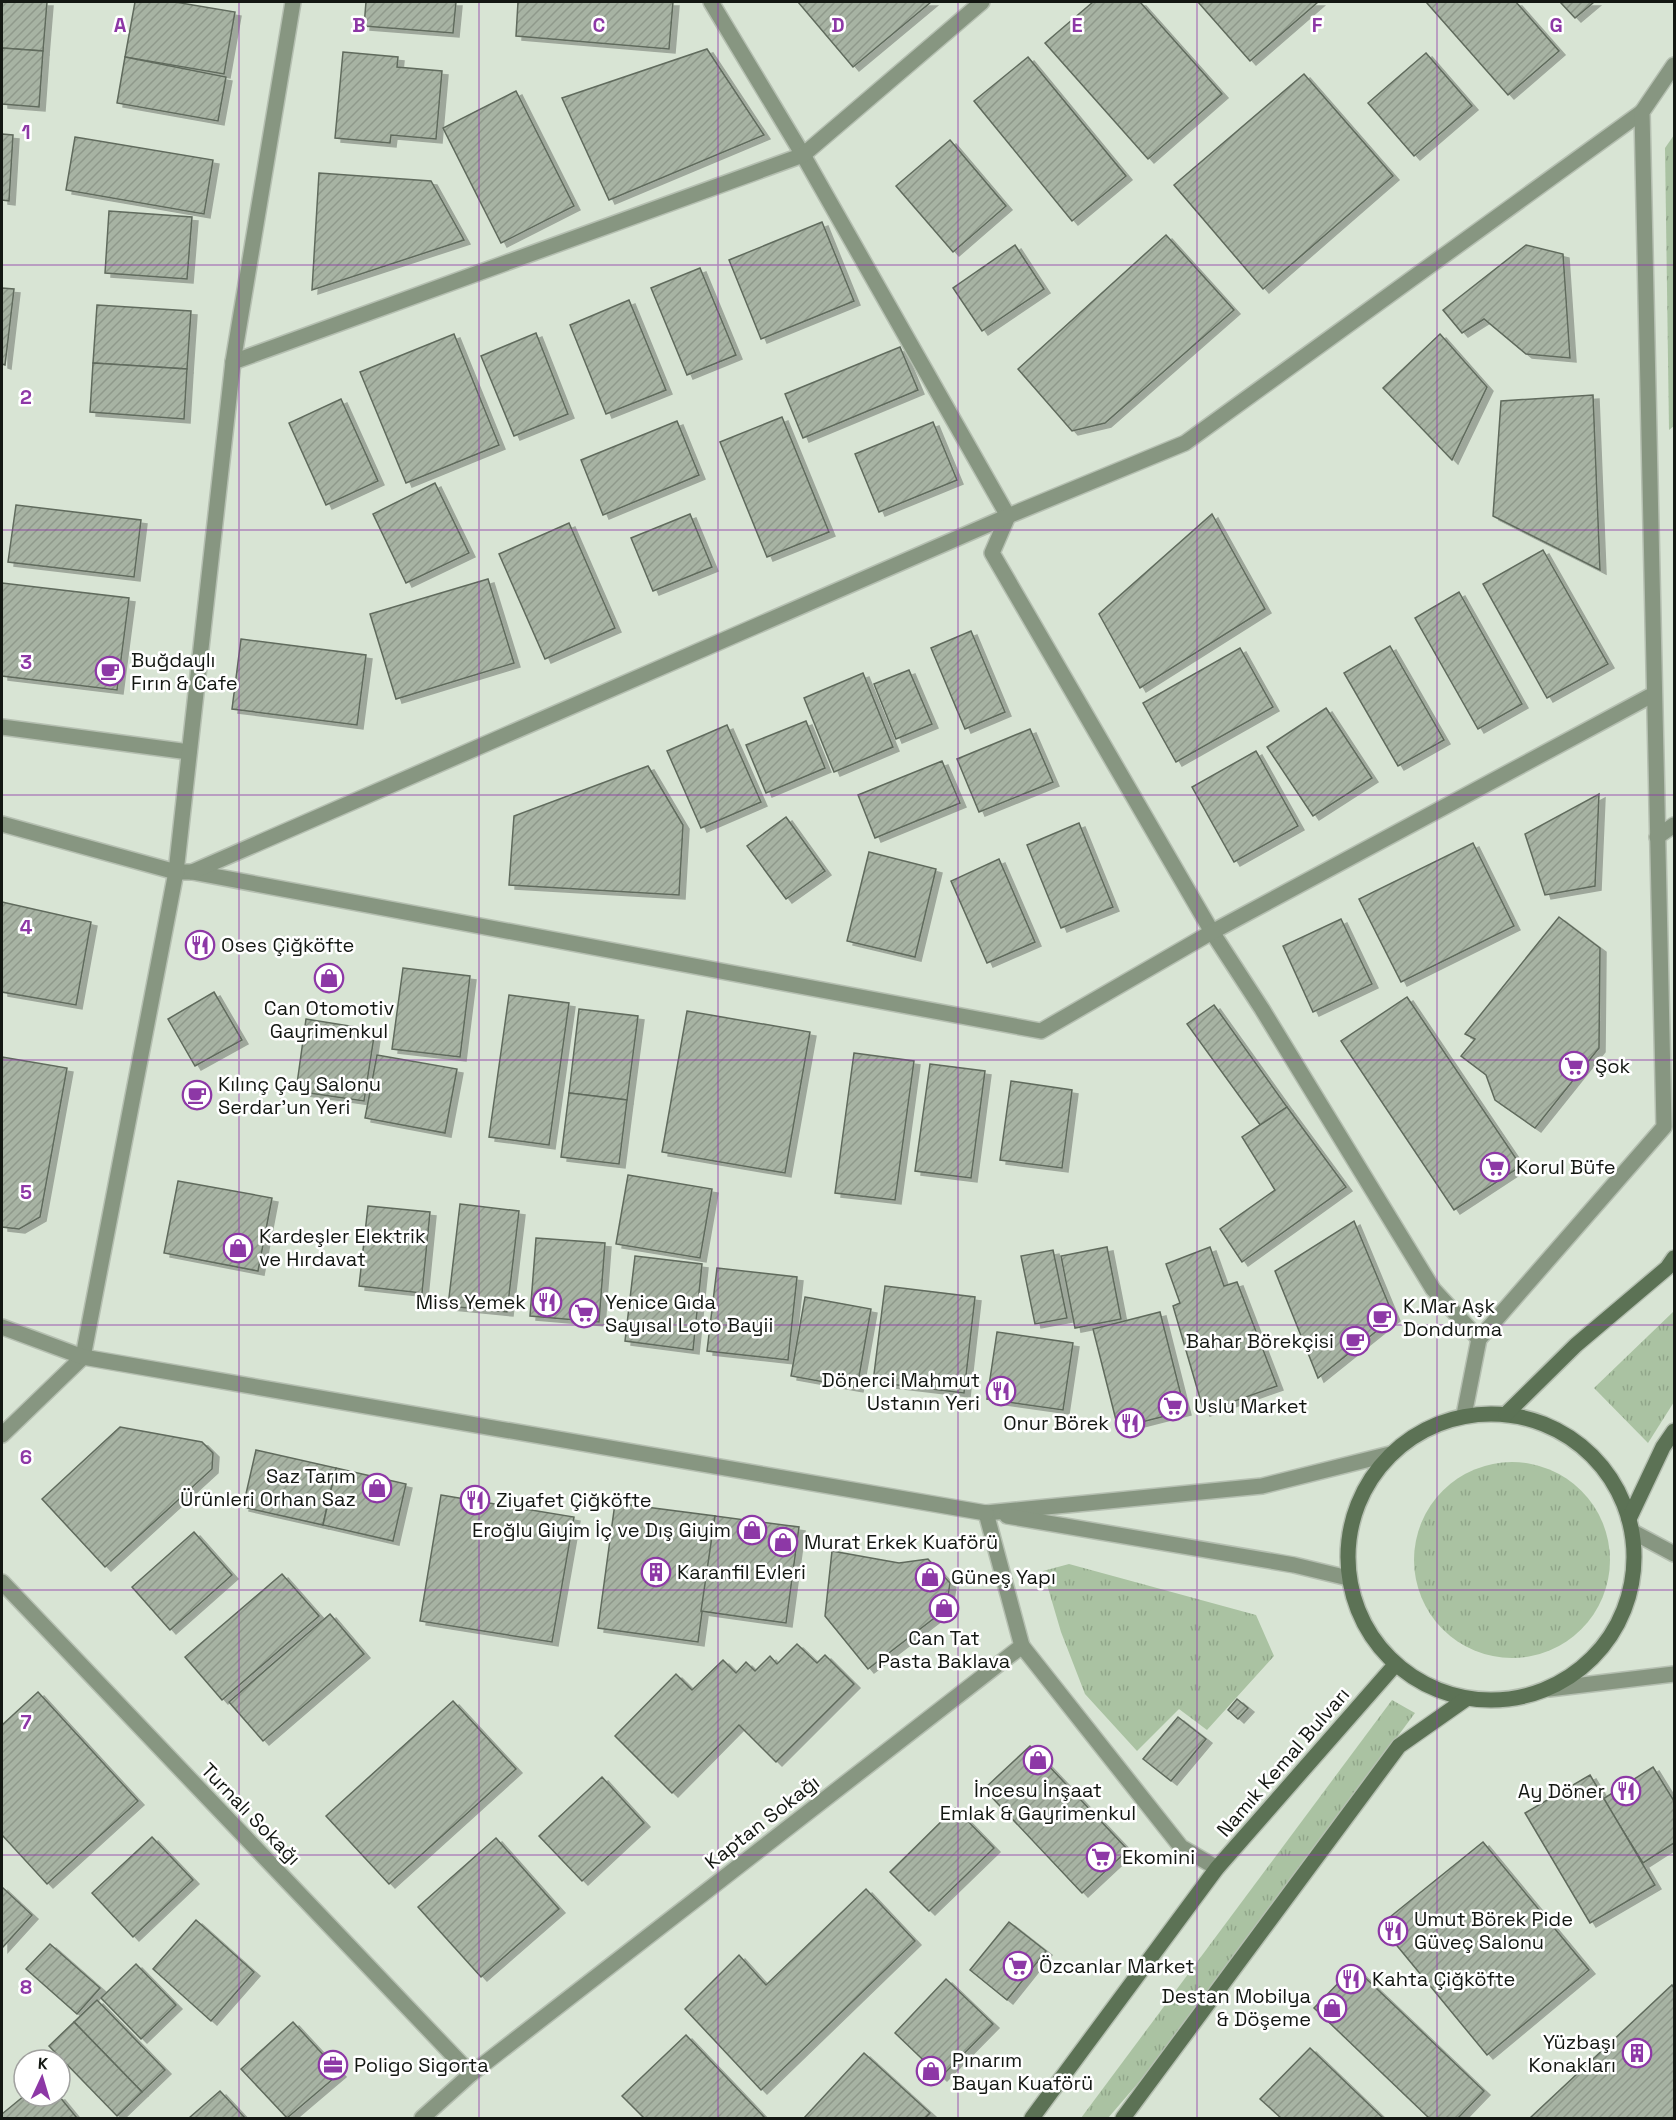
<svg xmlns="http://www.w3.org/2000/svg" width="1676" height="2120" font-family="'Space Grotesk',sans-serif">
<defs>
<pattern id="grass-tufts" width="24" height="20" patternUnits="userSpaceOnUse" patternTransform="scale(1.5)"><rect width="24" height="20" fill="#aac2a2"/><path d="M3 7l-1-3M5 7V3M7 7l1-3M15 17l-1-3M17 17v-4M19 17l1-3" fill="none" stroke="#91a68a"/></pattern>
<pattern id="building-hatch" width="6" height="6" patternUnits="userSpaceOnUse" patternTransform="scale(1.5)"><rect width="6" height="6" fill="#a7b3a3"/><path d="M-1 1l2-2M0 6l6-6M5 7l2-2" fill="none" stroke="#8f998b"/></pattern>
<filter id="shadow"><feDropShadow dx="6" dy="4" stdDeviation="0" flood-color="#0004"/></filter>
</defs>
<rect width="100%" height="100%" fill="#d8e4d4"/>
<g fill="url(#grass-tufts)">
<path d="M1674 135V426L1669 430 1665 148Z"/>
<path d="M1674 1311V1402L1648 1443 1594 1388Z"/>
<circle cx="1512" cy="1560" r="98"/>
<path d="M1069 1564 1256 1615 1274 1656 1207 1730 1179 1709 1137 1751 1085 1694 1061 1632 1043 1571Z"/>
<path d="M1392 1700 1415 1713 1152 2067 1108 2118H1081Z"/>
</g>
<g fill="url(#building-hatch)" stroke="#606b5d" stroke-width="1.5" filter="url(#shadow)">
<path d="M2 2H47L43 51 2 48Z"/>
<path d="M135 2H175L235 12 224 74 125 57Z"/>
<path d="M366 2H456L453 33 364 26Z"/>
<path d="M518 2H673L669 49 516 36Z"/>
<path d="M798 2H931L853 67Z"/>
<path d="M1093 2H1140L1222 94 1148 159 1045 43Z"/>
<path d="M1198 2H1318L1250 61Z"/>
<path d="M1426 2H1516L1559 51 1508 95Z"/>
<path d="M1560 2H1594L1575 18Z"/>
<path d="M2 48 43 51 39 107 2 104Z"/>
<path d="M707 49 764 135 609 200 562 98Z"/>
<path d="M343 52 398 57 397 67 442 71 436 139 391 135 390 143 335 138Z"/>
<path d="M1426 53 1472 106 1414 156 1368 103Z"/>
<path d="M125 57 226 77 218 121 117 103Z"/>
<path d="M1028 57 1126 176 1072 221 974 101Z"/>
<path d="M1304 74 1393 176 1263 289 1174 185Z"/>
<path d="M516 91 574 206 501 243 443 128Z"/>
<path d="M2 134 13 135 9 201 2 200Z"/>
<path d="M75 137 213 160 204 214 66 190Z"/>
<path d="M950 140 1006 206 953 252 896 186Z"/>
<path d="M319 173 431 181 464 240 312 290Z"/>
<path d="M109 211 192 217 187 279 105 273Z"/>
<path d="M822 222 854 301 761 339 729 260Z"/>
<path d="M1166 235 1234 310 1105 423 1072 431 1018 369Z"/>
<path d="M1015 245 1044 289 982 331 953 288Z"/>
<path d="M1526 245 1563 254 1570 358 1526 354 1484 319 1462 333 1443 310Z"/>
<path d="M700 268 736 355 687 375 651 288Z"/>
<path d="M2 288 14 289 5 365 2 364Z"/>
<path d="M629 300 666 390 606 414 570 325Z"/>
<path d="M97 305 191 311 187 369 93 363Z"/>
<path d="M536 333 568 414 514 436 481 356Z"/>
<path d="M454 334 499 445 406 483 360 372Z"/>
<path d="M1440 334 1487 387 1452 460 1383 388Z"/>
<path d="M900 347 918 390 803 438 785 394Z"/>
<path d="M93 363 187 369 184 419 90 412Z"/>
<path d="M1593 395 1600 570 1493 516 1501 401Z"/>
<path d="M341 399 378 481 326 505 289 423Z"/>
<path d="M782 417 829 532 767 557 720 442Z"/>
<path d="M677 421 699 475 603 515 581 460Z"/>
<path d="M933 422 957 480 879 512 855 454Z"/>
<path d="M435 483 469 553 406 583 373 514Z"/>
<path d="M16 505 141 520 134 577 8 562Z"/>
<path d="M690 514 712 567 653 591 631 538Z"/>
<path d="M1212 514 1265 609 1140 688 1099 614Z"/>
<path d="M569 523 615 628 545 659 499 554Z"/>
<path d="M1543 550 1608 664 1547 698 1483 584Z"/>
<path d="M488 579 514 663 396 699 370 614Z"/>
<path d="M2 583 129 598 117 690 2 676Z"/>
<path d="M1459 592 1522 704 1478 729 1415 618Z"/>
<path d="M971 631 1005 712 965 729 931 648Z"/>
<path d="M241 639 366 655 357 725 232 709Z"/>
<path d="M1390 646 1444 740 1398 766 1344 673Z"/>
<path d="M1240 648 1273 707 1176 762 1143 703Z"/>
<path d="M909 670 932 724 896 739 874 684Z"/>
<path d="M863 673 893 747 834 772 804 698Z"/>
<path d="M1326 708 1372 778 1313 816 1267 747Z"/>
<path d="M806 721 825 768 766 793 746 745Z"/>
<path d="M727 725 761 802 701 828 667 751Z"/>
<path d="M1030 729 1053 782 979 812 957 759Z"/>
<path d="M1256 751 1298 826 1234 862 1192 787Z"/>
<path d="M942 761 960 803 875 838 858 795Z"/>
<path d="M648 766 683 825 679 895 509 885 514 816Z"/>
<path d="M1599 794 1595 886 1545 895 1525 834Z"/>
<path d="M786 817 825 871 786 899 747 846Z"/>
<path d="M1079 823 1113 907 1061 928 1027 845Z"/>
<path d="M1473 843 1514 926 1401 982 1359 899Z"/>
<path d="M869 852 936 869 915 957 847 941Z"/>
<path d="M999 859 1035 942 987 963 951 881Z"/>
<path d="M2 902 91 922 76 1005 2 992Z"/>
<path d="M1559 917 1600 948 1599 1048 1535 1128 1495 1100 1486 1075 1461 1056 1475 1039 1465 1034Z"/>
<path d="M1341 919 1372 984 1313 1012 1283 946Z"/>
<path d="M403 968 470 976 460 1057 392 1049Z"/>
<path d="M214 992 242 1040 195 1066 168 1019Z"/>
<path d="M509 995 569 1003 549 1145 489 1137Z"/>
<path d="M1407 997 1521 1166 1454 1210 1341 1041Z"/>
<path d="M1214 1005 1287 1107 1261 1126 1187 1024Z"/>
<path d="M579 1009 638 1016 627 1100 569 1093Z"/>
<path d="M687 1011 810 1032 785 1173 662 1152Z"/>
<path d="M306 1019 375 1030 364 1101 296 1091Z"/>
<path d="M854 1053 914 1061 895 1200 835 1193Z"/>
<path d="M377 1055 457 1069 445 1133 365 1118Z"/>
<path d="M2 1057 67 1068 40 1217 19 1229 2 1227Z"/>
<path d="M930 1064 985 1071 971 1178 915 1171Z"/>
<path d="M1011 1081 1072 1090 1062 1168 1000 1160Z"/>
<path d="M569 1093 627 1100 619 1164 561 1157Z"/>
<path d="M1287 1107 1346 1187 1242 1262 1220 1229 1275 1190 1242 1137Z"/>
<path d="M628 1175 712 1189 700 1258 616 1244Z"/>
<path d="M178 1181 272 1198 258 1271 164 1253Z"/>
<path d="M460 1204 519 1211 507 1312 448 1306Z"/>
<path d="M368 1206 430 1212 422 1293 359 1286Z"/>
<path d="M1354 1221 1394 1317 1318 1378 1275 1271Z"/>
<path d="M536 1238 605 1243 599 1322 530 1316Z"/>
<path d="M1107 1247 1121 1319 1075 1328 1061 1256Z"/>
<path d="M1210 1247 1224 1286 1237 1282 1277 1386 1204 1412 1173 1306 1180 1303 1166 1264Z"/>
<path d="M1053 1250 1067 1318 1035 1324 1021 1256Z"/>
<path d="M635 1256 702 1264 693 1350 625 1341Z"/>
<path d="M717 1268 797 1277 788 1360 707 1351Z"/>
<path d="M885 1286 975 1297 964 1393 873 1382Z"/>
<path d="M805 1297 871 1309 857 1388 791 1376Z"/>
<path d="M1160 1312 1185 1411 1118 1428 1093 1329Z"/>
<path d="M997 1332 1073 1343 1063 1410 987 1399Z"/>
<path d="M120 1427 202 1442 213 1453 212 1469 105 1567 42 1499Z"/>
<path d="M256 1450 336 1468 323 1525 243 1507Z"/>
<path d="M336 1468 406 1484 393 1541 323 1525Z"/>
<path d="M441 1495 574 1517 552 1642 420 1621Z"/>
<path d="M615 1503 715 1516 698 1642 598 1628Z"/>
<path d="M715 1516 799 1527 786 1623 701 1611Z"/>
<path d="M194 1532 232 1575 170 1630 132 1587Z"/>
<path d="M832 1551 899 1563 928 1559 950 1583 946 1609 868 1669 825 1616Z"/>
<path d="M282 1574 319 1616 222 1700 185 1657Z"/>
<path d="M330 1614 364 1654 263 1741 229 1702Z"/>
<path d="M797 1644 817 1663 825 1655 854 1684 776 1762 739 1725 672 1793 615 1736 676 1674 692 1690 723 1660 736 1673 746 1662 755 1671 770 1656 777 1664Z"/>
<path d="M38 1692 138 1801 47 1884 2 1835V1725Z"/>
<path d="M1237 1699 1248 1708 1238 1719 1228 1710Z"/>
<path d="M453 1701 516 1769 389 1884 326 1816Z"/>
<path d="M1178 1717 1206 1739 1171 1781 1143 1759Z"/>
<path d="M1030 1746 1128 1850 1082 1893 984 1789Z"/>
<path d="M1653 1767 1674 1801V1843L1643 1863 1603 1799Z"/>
<path d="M1590 1775 1655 1885 1590 1923 1525 1813Z"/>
<path d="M602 1777 644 1823 582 1881 539 1836Z"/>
<path d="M955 1808 994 1848 929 1911 890 1872Z"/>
<path d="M152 1837 193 1880 133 1937 92 1893Z"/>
<path d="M496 1838 559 1909 481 1977 418 1907Z"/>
<path d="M1483 1842 1589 1970 1487 2055 1380 1925Z"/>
<path d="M2 1887 32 1915 2 1948Z"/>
<path d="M866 1889 915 1941 761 2090 685 2009 739 1955 766 1985Z"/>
<path d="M196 1920 254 1972 211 2021 153 1969Z"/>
<path d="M1009 1922 1046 1951 1007 2000 970 1970Z"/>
<path d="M50 1944 100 1988 77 2014 26 1969Z"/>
<path d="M136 1964 176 2005 141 2039 101 1998Z"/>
<path d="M1354 1967 1484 2091 1458 2118H1429L1314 2008Z"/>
<path d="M946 1979 993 2024 941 2077 895 2033Z"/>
<path d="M1672 1985 1674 1988V2118H1530Z"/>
<path d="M97 2000 165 2070 142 2092 74 2022Z"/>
<path d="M74 2022 142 2092 117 2116 49 2046Z"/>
<path d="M293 2022 340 2073 287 2118 241 2069Z"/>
<path d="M686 2035 765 2118H644L622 2096Z"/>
<path d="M1310 2048 1383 2118H1281L1260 2099Z"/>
<path d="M864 2053 930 2113 925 2118H804Z"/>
<path d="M220 2091 245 2118H189Z"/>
<path d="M24 2096H59L77 2118H2V2114Z"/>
</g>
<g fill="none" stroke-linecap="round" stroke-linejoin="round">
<g stroke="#b5bfb1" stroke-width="18">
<path id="service" d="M1657 837 1674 825"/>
</g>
<g stroke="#b5bfb1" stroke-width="18">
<g id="minor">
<path d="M711 2 803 155 1008 516 992 553 1212 932 1262 1009 1433 1289 1479 1339"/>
<path d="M233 362 803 155 982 2"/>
<path d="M2 727 189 752"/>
<path d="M2 824 176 872H192L1041 1031 1212 932 1654 694"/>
<path d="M192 872 1008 516 1185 443 1642 112"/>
<path d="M1464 1415 1479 1339 1664 1127 1642 112 1674 65"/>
<path d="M2 1435 83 1357 176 872 233 362 293 2"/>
<path d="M986 1513 1262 1486 1390 1454"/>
<path d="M1007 1516 1294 1565 1348 1578"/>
<path d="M1633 1532 1674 1554"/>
<path d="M2 1582 471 2074"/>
<path d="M1022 1646 1181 1847 1217 1868"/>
<path d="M1549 1689 1674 1674"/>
<path d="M422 2118 471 2074 1022 1646 986 1513"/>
</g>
</g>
<g stroke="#b5bfb1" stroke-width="18">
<path id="tertiary" d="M2 1327 83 1357 986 1513"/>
</g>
<g stroke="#b5bfb1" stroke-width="18">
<g id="secondary">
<circle cx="1491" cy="1557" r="143"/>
<path d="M1506 1414 1576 1345 1667 1268 1674 1258"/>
<path d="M1629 1519 1663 1447 1674 1431"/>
<path d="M1032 2118 1217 1868 1395 1665"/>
<path d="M1123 2118 1399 1746 1466 1699"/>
</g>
</g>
<use href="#service" stroke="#879681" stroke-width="15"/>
<use href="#minor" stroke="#879681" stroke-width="15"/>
<use href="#tertiary" stroke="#879681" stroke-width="15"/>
<use href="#secondary" stroke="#5c7255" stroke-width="15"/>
</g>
<path fill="none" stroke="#8d38a6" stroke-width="1.5" stroke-opacity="0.55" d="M239 2V2118M479 2V2118M718 2V2118M958 2V2118M1197 2V2118M1437 2V2118M2 265H1674M2 530H1674M2 795H1674M2 1060H1674M2 1325H1674M2 1590H1674M2 1855H1674"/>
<defs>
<g id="cafe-ring" transform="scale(1.5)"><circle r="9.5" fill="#fff" stroke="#8d38a6" stroke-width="1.5"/><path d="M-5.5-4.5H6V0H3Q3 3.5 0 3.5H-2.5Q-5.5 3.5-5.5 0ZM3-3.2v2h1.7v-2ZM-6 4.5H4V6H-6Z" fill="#8d38a6"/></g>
<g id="restaurant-ring" transform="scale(1.5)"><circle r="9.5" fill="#fff" stroke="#8d38a6" stroke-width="1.5"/><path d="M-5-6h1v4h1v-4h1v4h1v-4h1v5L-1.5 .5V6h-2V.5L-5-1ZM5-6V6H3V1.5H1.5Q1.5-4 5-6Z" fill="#8d38a6"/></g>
<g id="shop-ring" transform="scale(1.5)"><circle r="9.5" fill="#fff" stroke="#8d38a6" stroke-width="1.5"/><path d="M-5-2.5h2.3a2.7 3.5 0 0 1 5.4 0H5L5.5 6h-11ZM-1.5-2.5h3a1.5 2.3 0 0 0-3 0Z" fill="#8d38a6"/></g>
<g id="supermarket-ring" transform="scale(1.5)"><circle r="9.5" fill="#fff" stroke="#8d38a6" stroke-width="1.5"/><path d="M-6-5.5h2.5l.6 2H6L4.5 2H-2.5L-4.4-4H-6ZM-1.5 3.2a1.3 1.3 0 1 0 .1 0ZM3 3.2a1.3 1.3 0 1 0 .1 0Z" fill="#8d38a6"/></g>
<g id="building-ring" transform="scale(1.5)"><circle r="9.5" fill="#fff" stroke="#8d38a6" stroke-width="1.5"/><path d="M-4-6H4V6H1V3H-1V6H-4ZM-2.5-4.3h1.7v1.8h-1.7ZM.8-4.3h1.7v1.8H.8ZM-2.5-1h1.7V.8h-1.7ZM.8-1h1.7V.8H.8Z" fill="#8d38a6"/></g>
<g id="office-ring" transform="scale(1.5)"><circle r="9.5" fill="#fff" stroke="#8d38a6" stroke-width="1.5"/><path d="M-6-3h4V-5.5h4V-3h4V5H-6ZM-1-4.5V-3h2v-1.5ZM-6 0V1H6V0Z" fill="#8d38a6"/></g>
</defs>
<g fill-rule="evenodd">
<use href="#cafe-ring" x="110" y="671"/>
<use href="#restaurant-ring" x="200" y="945"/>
<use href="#shop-ring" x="329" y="978"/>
<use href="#supermarket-ring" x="1574" y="1066"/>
<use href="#cafe-ring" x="197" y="1095"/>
<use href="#supermarket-ring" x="1495" y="1167"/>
<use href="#shop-ring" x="238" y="1248"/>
<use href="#restaurant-ring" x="547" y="1302"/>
<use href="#supermarket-ring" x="584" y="1313"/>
<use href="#cafe-ring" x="1382" y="1318"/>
<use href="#cafe-ring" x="1355" y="1341"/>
<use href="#restaurant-ring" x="1001" y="1391"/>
<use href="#supermarket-ring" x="1173" y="1406"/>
<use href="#restaurant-ring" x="1130" y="1423"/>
<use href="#shop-ring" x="377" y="1488"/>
<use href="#restaurant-ring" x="475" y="1500"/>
<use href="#shop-ring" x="752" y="1530"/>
<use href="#shop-ring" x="783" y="1542"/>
<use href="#building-ring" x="656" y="1572"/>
<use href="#shop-ring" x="930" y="1577"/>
<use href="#shop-ring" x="944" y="1608"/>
<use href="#shop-ring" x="1038" y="1760"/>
<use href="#restaurant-ring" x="1626" y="1791"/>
<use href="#supermarket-ring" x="1101" y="1857"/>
<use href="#restaurant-ring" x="1393" y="1931"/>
<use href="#supermarket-ring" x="1018" y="1966"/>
<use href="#restaurant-ring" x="1351" y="1979"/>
<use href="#shop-ring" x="1332" y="2008"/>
<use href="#building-ring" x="1637" y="2053"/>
<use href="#office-ring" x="333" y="2065"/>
<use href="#shop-ring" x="931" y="2071"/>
</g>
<g text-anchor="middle" stroke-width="5" stroke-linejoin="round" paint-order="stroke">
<g font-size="20" fill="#131712" stroke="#fff" text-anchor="start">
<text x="131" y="667">Buğdaylı<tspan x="131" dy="23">Fırın &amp; Cafe</tspan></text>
<text x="221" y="952">Oses Çiğköfte</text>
<text x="329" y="1015" text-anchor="middle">Can Otomotiv<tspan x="329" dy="23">Gayrimenkul</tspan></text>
<text x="1595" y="1073">Şok</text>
<text x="218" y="1091">Kılınç Çay Salonu<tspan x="218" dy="23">Serdar'un Yeri</tspan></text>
<text x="1516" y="1174">Korul Büfe</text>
<text x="259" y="1243">Kardeşler Elektrik<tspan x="259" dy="23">ve Hırdavat</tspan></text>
<text x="526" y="1309" text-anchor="end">Miss Yemek</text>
<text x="605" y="1309">Yenice Gıda<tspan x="605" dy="23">Sayısal Loto Bayii</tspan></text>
<text x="1403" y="1313">K.Mar Aşk<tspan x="1403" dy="23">Dondurma</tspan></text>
<text x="1334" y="1348" text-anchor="end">Bahar Börekçisi</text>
<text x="980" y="1387" text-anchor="end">Dönerci Mahmut<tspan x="980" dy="23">Ustanın Yeri</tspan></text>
<text x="1194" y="1413">Uslu Market</text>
<text x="1109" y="1430" text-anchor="end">Onur Börek</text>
<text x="356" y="1483" text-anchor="end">Saz Tarım<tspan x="356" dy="23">Ürünleri Orhan Saz</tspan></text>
<text x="496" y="1507">Ziyafet Çiğköfte</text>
<text x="731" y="1537" text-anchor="end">Eroğlu Giyim İç ve Dış Giyim</text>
<text x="804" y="1549">Murat Erkek Kuaförü</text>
<text x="677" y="1579">Karanfil Evleri</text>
<text x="951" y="1584">Güneş Yapı</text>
<text x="944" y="1645" text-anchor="middle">Can Tat<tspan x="944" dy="23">Pasta Baklava</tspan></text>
<text x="1038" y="1797" text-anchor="middle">İncesu İnşaat<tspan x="1038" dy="23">Emlak &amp; Gayrimenkul</tspan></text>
<text x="1605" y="1798" text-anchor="end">Ay Döner</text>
<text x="1122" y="1864">Ekomini</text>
<text x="1414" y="1926">Umut Börek Pide<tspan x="1414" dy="23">Güveç Salonu</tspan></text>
<text x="1039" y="1973">Özcanlar Market</text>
<text x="1372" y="1986">Kahta Çiğköfte</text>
<text x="1311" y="2003" text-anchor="end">Destan Mobilya<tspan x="1311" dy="23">&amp; Döşeme</tspan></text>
<text x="1616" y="2049" text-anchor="end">Yüzbaşı<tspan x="1616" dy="23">Konakları</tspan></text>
<text x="952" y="2067">Pınarım<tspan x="952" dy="23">Bayan Kuaförü</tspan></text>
<text x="354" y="2072">Poligo Sigorta</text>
</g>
<g font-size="20" fill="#131712" stroke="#fff">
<text transform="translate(1283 1762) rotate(-49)" y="7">Namık Kemal Bulvarı</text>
<text transform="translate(251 1814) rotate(46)" y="7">Turnalı Sokağı</text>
<text transform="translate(762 1822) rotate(-38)" y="7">Kaptan Sokağı</text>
</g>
</g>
<g font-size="20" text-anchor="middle" font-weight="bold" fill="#8d38a6" stroke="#fff" stroke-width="5" stroke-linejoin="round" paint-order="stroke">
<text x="120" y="32">A</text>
<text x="359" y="32">B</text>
<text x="599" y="32">C</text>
<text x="838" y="32">D</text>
<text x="1077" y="32">E</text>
<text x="1317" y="32">F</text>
<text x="1556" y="32">G</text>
<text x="26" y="139">1</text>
<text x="26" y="404">2</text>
<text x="26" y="669">3</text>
<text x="26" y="934">4</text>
<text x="26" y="1199">5</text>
<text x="26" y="1464">6</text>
<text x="26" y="1729">7</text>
<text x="26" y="1994">8</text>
</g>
<rect width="1676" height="2120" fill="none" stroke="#131712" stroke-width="6"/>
<g transform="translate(42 2078) rotate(4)"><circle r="28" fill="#ffffff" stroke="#a1a2a0" stroke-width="1.5"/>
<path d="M0-4.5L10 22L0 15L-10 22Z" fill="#8d38a6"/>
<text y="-9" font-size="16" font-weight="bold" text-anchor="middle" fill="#131712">K</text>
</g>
</svg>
